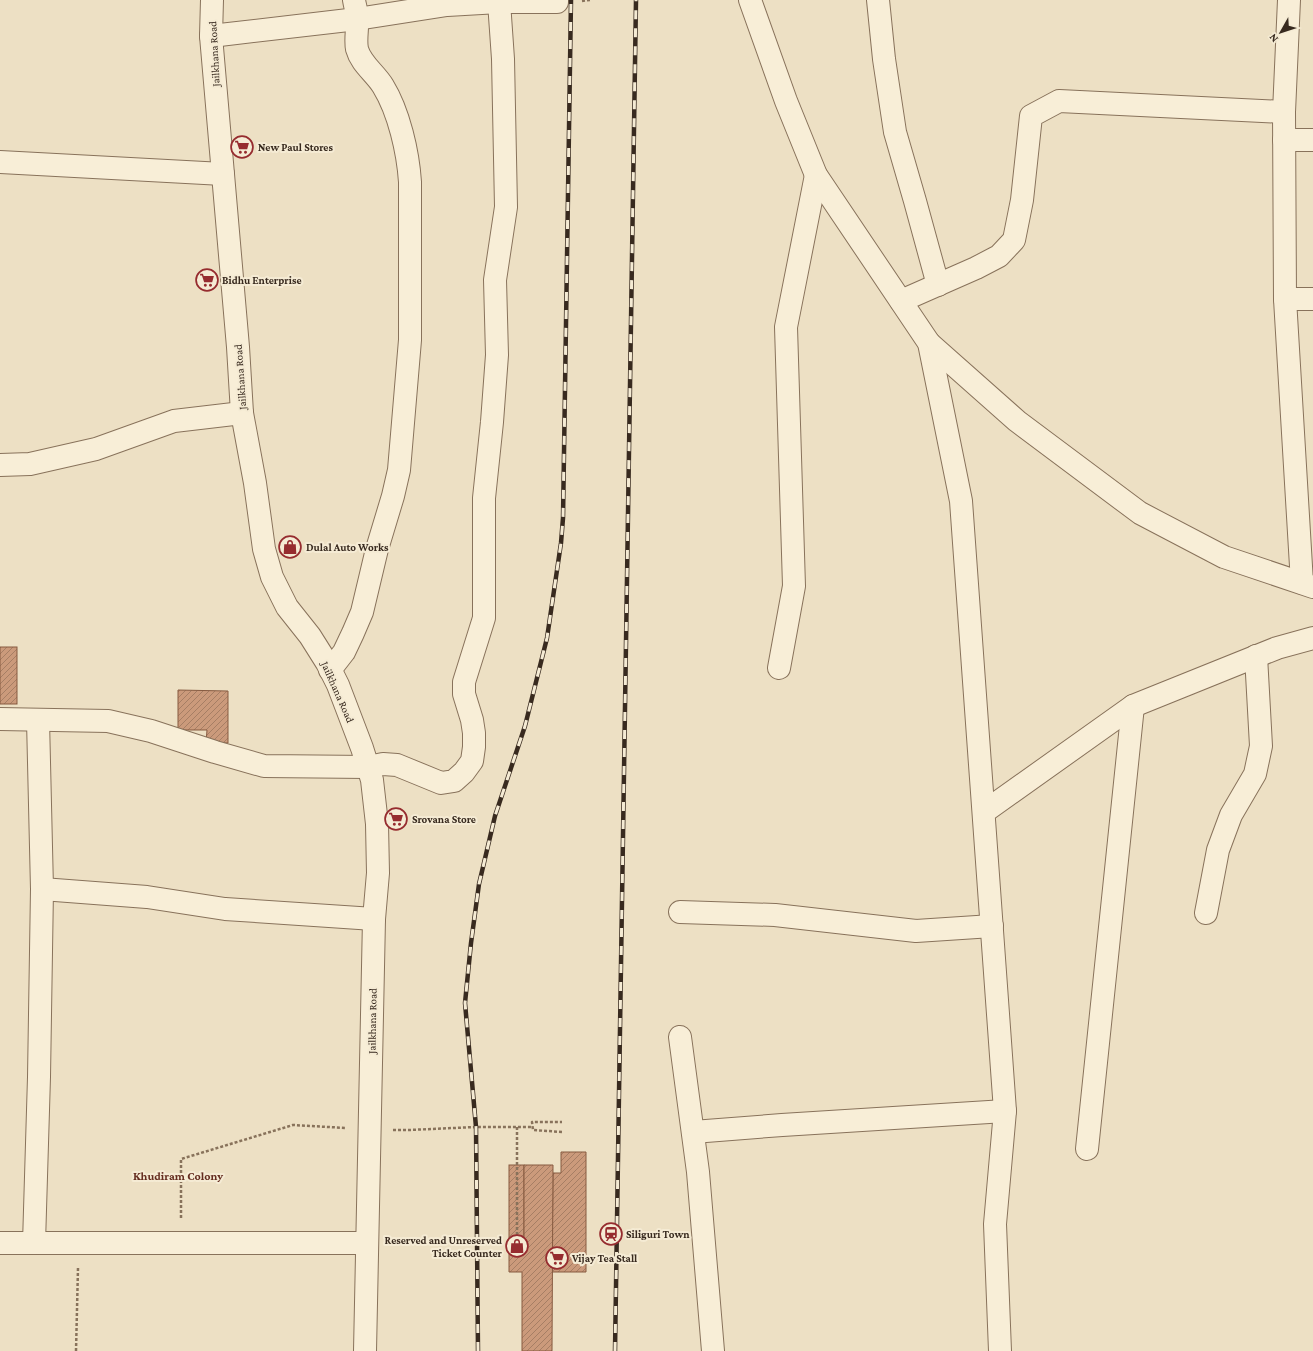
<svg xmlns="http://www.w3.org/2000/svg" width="1313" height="1351" font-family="'Crimson Pro',serif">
<defs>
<pattern id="building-hatch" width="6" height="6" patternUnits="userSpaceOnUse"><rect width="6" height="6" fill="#cb9a7b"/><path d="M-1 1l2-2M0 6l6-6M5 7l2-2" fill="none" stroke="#a67e64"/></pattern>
</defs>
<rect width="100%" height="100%" fill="#ede0c4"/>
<g fill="url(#building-hatch)" stroke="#875b41">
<rect x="0" y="647" width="17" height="57"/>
<path d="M178 690 228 691V743H206L207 730H178Z"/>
<path d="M561 1152H586V1272H552L553 1173H561Z"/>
<rect x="509" y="1165" width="15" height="80"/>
<path d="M524 1165H553L552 1351H522V1272H509V1245H524Z"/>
</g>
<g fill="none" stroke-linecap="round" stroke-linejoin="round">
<g stroke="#88725b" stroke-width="24">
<g id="minor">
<path d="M212 0 211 36 238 347 242 413 255 483 264 549 272 577 287 607 310 636 327 663 338 685 362 748 368 767 372 780 377 824 378 873 374 919 365 1351"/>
<path d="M750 0 786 101 816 175 929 343 961 501 1005 1111 995 1224 1000 1351"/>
<path d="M878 0 884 59 895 132 915 201 938 285"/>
<path d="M1289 0 1284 112 1285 299 1302 583"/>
<path d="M211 36 357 19 447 5 499 2H557V0"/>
<path d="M1284 140H1313"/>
<path d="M0 162 223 174"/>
<path d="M1285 299H1313"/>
<path d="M901 301 976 268 999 256 1014 240 1022 200 1031 116 1059 101 1284 112"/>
<path d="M929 343 1017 421 1140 513 1224 557 1313 587"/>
<path d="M0 465 30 464 96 449 174 421 242 413"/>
<path d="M779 668 794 586 786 327 816 175"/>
<path d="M330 670 344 652 353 633 362 612 377 549 393 496 399 470 410 340V182C408 152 399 112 383 86 375 73 361 64 357 49 355 39 358 28 357 18 357 12 355 6 354 0"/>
<path d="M0 719 108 721 151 731 215 752 264 766 368 767 383 764 397 765 441 783 454 781 464 772 472 761 474 747V733L472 720 464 694V682L484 618V498L492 422 497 355 495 280 506 207 503 59 499 2"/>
<path d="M984 812 1133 706 1277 648 1313 638"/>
<path d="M42 889 147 897 225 909 374 919"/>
<path d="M680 912 775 915 916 931 992 926"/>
<path d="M1206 913 1218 850 1231 815 1255 774 1261 746 1256 656"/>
<path d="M680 1037 698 1172 713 1351"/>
<path d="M693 1132 782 1125 1005 1111"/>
<path d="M1087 1149 1133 706"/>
<path d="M0 1243H367"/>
<path d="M34 1243 39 1077 42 889 38 720"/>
</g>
</g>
<g stroke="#88725b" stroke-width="2.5" stroke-dasharray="3 2" stroke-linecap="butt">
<path d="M582 1 590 0"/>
<path d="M517 1127V1244"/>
<path d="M393 1130H409L476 1127H533"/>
<path d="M562 1132 533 1130 532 1122H562"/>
<path d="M181 1218V1159L293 1125 346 1128"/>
<path d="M518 1240H524"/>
<path d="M76 1351 78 1268"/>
</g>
<use href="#minor" stroke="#f8eed7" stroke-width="22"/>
<g stroke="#382a1f" stroke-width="4.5">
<g id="rail">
<path d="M478 1351 476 1127 465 1003 471 943 479 884 495 816 525 726 547 638 561 543 563 518 571 0"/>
<path d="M615 1351 636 0"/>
</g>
</g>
<use href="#rail" stroke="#f5ebd4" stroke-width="3" stroke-dasharray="9" stroke-linecap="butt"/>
</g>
<defs>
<g id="supermarket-ring" transform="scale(1.15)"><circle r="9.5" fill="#f5ebd4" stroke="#962c2f" stroke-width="1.5"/><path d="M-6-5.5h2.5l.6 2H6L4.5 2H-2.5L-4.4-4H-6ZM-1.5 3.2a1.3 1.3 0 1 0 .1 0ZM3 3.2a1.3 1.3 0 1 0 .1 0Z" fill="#962c2f"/></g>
<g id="shop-ring" transform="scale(1.15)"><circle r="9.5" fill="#f5ebd4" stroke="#962c2f" stroke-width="1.5"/><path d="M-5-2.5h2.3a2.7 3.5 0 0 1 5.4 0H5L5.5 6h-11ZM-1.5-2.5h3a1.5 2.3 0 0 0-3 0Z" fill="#962c2f"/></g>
<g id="station-ring" transform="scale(1.15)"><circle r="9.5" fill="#f5ebd4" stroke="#962c2f" stroke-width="1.5"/><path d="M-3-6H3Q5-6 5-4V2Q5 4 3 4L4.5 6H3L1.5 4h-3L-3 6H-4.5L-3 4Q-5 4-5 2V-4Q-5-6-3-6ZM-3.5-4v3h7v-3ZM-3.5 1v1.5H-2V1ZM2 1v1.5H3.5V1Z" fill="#962c2f"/></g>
</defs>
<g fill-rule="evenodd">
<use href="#supermarket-ring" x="242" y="147"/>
<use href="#supermarket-ring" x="207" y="280"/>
<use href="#shop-ring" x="290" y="547"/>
<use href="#supermarket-ring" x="396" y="819"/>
<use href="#station-ring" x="611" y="1234"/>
<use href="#shop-ring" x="517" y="1246"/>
<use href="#supermarket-ring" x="557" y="1258"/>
</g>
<g text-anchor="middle" stroke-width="4" stroke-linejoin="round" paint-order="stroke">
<g font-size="11" fill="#382a1f" stroke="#f5ebd4">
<text transform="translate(214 54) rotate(-93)" y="4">Jailkhana Road</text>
<text transform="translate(240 377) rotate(-94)" y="4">Jailkhana Road</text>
<text transform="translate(338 692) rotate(66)" y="4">Jailkhana Road</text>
<text transform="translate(372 1021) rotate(-89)" y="4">Jailkhana Road</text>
</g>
<g font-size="11" font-weight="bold" fill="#382a1f" stroke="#f5ebd4" text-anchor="start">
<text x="258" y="151">New Paul Stores</text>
<text x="222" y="284">Bidhu Enterprise</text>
<text x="306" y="551">Dulal Auto Works</text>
<text x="412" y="823">Srovana Store</text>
<text x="626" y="1238">Siliguri Town</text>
<text x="502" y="1244" text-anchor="end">Reserved and Unreserved<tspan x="502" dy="13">Ticket Counter</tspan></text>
<text x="572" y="1262">Vijay Tea Stall</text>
</g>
<g font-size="12" font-weight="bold" fill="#642c1f" stroke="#f5ebd4">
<text x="178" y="1180">Khudiram Colony</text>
</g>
</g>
<g transform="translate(1281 32) rotate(231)" stroke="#f5ebd4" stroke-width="3" paint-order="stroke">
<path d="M0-3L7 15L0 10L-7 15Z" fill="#382a1f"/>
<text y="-6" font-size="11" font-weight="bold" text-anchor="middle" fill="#382a1f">N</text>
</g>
</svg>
